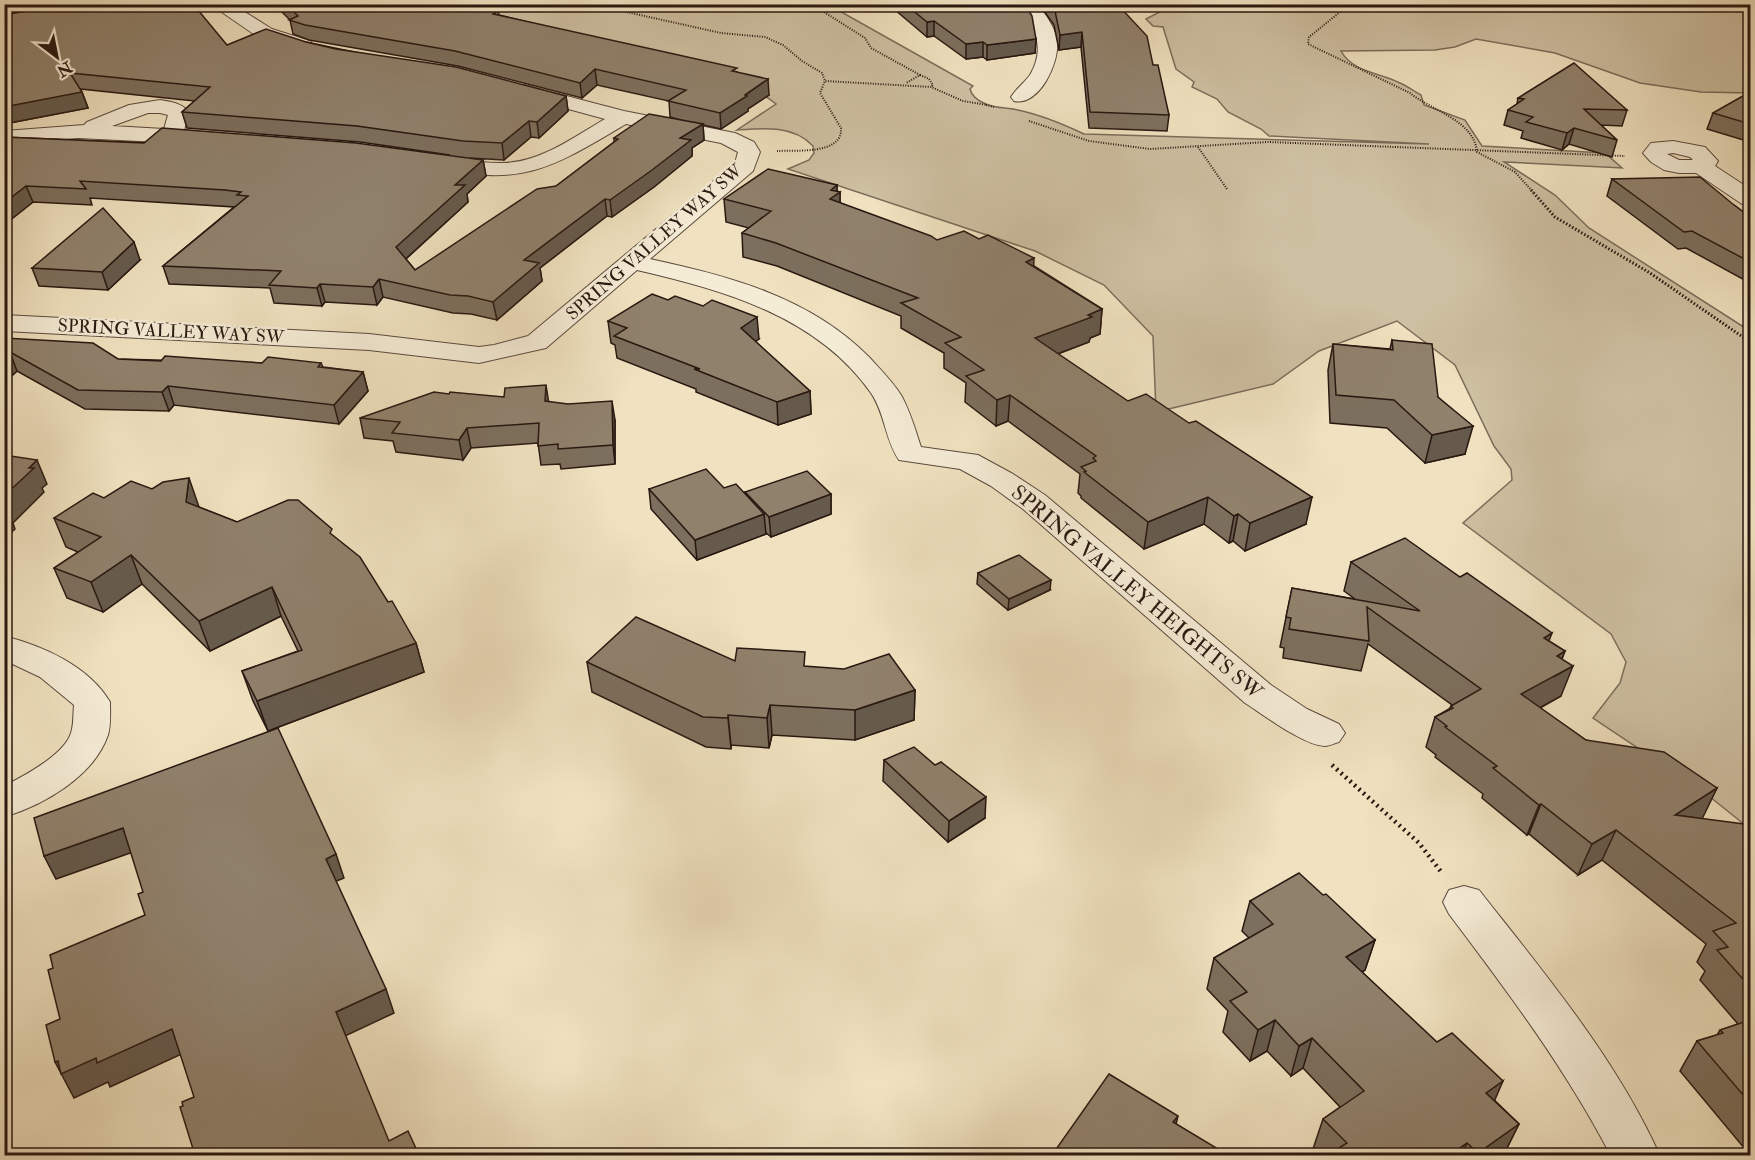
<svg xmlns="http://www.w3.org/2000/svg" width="1755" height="1160" font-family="'IM FELL Double Pica',serif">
<rect width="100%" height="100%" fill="#f0e2c0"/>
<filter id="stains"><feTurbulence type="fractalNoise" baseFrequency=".00333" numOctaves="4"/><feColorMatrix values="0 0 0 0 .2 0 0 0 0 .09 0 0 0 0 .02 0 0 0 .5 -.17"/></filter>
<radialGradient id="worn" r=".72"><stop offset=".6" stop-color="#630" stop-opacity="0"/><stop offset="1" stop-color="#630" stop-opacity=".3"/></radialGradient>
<path fill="#cec0a2" stroke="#7c6c5a" stroke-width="1.5" d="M1175 4H1618L1629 9 1672 4 1750 5V93L1701 92 1640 83 1555 53 1476 39 1455 47 1435 50 1341 51C1352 72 1381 73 1400 83 1407 86 1414 91 1421 95L1424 105 1465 120 1482 146 1605 153 1622 168 1504 162 1555 195 1589 228 1750 331V829L1705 793 1593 718 1620 683 1626 662 1611 634 1463 523 1512 480 1511 469 1494 446 1455 365 1397 321 1319 351 1273 384 1156 412 1153 336 1104 285 1035 251 788 169 809 160 814 153 813 146C794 125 763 128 737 130L776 104 741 78 433 5H829L973 86 970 89C972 97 978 101 986 104 997 109 1008 107 1018 110 1041 115 1063 124 1084 134L1429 144 1269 136 1261 129 1228 112 1217 99 1192 87 1194 82 1176 69 1163 27 1153 26 1146 19Z"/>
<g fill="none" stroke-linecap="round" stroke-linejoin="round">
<g stroke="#5b4a3d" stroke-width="2">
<g id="minor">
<path d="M210 4H232L272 29 310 41 312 45 310 49 303 51 258 37Z"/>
<path d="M1018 4H1037C1046 15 1055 27 1057 41 1060 62 1039 107 1014 101L1011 97C1016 89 1024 83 1030 75 1046 48 1035 27 1018 4Z"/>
<path d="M524 85 624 111 735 133 754 142 760 152 753 171 650 259C729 276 810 297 869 357 880 369 892 381 901 395 910 411 915 429 921 447L978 455 1013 474 1045 495 1271 685 1307 709 1339 724 1345 733 1339 742C1335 743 1329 746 1325 746 1303 745 1264 715 1245 703L1023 509 991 486 960 469 899 460C885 440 885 413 871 393 817 316 723 290 637 270L546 348 479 363 369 350 4 331V315L369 334 479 347 494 345 528 336 735 163 738 152 721 143 626 124C550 169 522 188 431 166L428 161 431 156 439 154C460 158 482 164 504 163 541 162 574 137 605 119L517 95 514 91 517 87Z"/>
<path d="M160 100C171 102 183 103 189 113L184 130 208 133 211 138 208 143 200 144 78 138 4 143V131L84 125 87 122 129 105ZM148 113H160L168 115 164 129 112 126Z"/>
<path d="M1673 141 1705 147 1718 161 1715 166 1750 189V206L1742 204 1696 173H1679L1664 170 1651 162 1643 153 1651 143ZM1673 153 1690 157 1693 160H1679L1667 154Z"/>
<path d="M4 636C43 646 89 666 110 702 110 713 111 725 108 735 94 776 44 805 4 817V786C24 776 64 755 71 733 74 724 73 714 74 705L40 677 4 660Z"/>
<path d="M1464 886 1479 890C1544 973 1616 1058 1660 1156H1611C1566 1069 1507 991 1449 914L1443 902 1449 890Z"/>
</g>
</g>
<g stroke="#291811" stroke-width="2" stroke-dasharray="1 1.5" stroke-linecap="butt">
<path d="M550 4 604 7 721 33 765 37 783 45 802 61 822 73 825 81"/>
<path d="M806 4 824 12 865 38 871 48 920 75 906 83"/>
<path d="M1350 4 1309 37 1308 44 1410 93C1432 111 1474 120 1477 152L1515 172 1533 192"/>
<path d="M920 75 929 79 933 85 931 87"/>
<path d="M986 105 994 107"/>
<path d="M1029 121 1089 141 1150 149 1268 142 1625 156"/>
<path d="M1198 147 1227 189"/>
<path d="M777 151C796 150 843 155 841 128L820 93 825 81 931 87 963 101 987 105"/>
</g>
<path stroke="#291811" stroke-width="3" stroke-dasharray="1.5 2" stroke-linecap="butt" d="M1531 190 1555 217 1650 273 1750 342"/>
<path stroke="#291811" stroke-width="4.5" stroke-dasharray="2 4" stroke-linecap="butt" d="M1332 765 1419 843 1442 873"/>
<use href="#minor" fill="#f5ecd6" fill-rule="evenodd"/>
</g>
<g fill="#7c6f5d" stroke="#291811" stroke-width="1.5">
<path d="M274 4H413L424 7 498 11 499 15 737 72 769 95 748 109V111L721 129 703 125 704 140 692 148V156L654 187 612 217 607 216 540 268 542 281 497 320 471 314 453 313 383 297 377 305 325 302 322 306 274 303 270 288 169 284 163 266 234 207 90 198 92 205 33 202 4 225V137L450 155 360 142 187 128 182 112 195 101 80 89 82 92 88 108 4 124V15L227 45 306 42 566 96 568 111 539 138 531 137 504 160 470 158 483 160 486 176 467 194 468 202 406 259 415 270 556 186 614 142V138L684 121 670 117 669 101 597 85 582 98 458 66 309 40 293 34 290 20Z"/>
<path d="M888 4H1025L1036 39 1035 53 987 60 983 57 966 59 934 36 927 37Z"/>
<path d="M1039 4H1118L1153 65 1169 115 1167 131 1089 128 1081 47 1059 50 1054 25Z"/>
<path d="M1750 92V142L1707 129 1713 113Z"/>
<path d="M1518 98 1627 110 1622 126 1601 125 1617 140 1612 157 1569 144 1562 150 1521 138 1523 131 1504 125 1508 110 1517 104Z"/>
<path d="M1612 179 1734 205 1750 217V283L1686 248 1678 249 1607 196Z"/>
<path d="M837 185V191L840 192V203L937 240 1034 266 1102 309 1100 334 1090 338 1089 342 1058 354 1306 524 1245 551 1233 541 1229 543 1204 524 1144 549 1081 498V496L1078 493 1080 474 1008 421 996 426 965 402 966 383 944 368V353L901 328V316L777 266 743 257 742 233 749 228 726 222 724 199Z"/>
<path d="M140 260 108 290 39 286 32 268Z"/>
<path d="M608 321 759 339 755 342 810 391 811 414 778 425 696 392V389L617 358 615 345 611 343Z"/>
<path d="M4 338 118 359 262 363H321L323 367 363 372 368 391 339 424 174 405 169 411 85 409 17 371 4 383Z"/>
<path d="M1392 340 1438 397 1465 454 1425 463 1387 428 1330 423 1328 370 1333 344 1390 349Z"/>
<path d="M504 397 548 402 615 420V464L561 469 560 464 541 465 538 443 471 448 463 460 396 452 393 441 364 438 360 418Z"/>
<path d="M724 488 746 494 745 492 831 494V514L771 537 765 532 766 534 697 560 651 509 649 489Z"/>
<path d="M104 498 199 507 237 522 333 536 388 602 416 643 424 672 268 731 253 701 242 671 298 651 281 616 210 651 142 584 103 612 67 598 54 568 78 552 66 547 54 518Z"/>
<path d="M1351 562 1549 641 1565 651 1562 659 1561 696 1540 708 1586 740 1717 788 1702 818 1750 848V1155H1741L1745 1149 1680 1071 1697 1041 1717 1035 1720 1030 1738 1024 1700 980 1705 971 1697 962 1706 944 1602 860 1578 875 1529 834 1527 835 1482 798 1483 794 1435 757 1436 755 1426 747 1435 717 1449 709 1452 705 1368 644 1361 671 1283 658 1284 648 1280 647 1292 588 1355 599 1344 591Z"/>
<path d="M978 573 1050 590 1008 610 977 584Z"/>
<path d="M735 661 806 667 915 690 914 720 855 740 772 735 769 748 731 745V749L706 747 592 692 587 662Z"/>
<path d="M884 760 935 765 985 818 948 842 883 781Z"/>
<path d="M1323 895 1375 940 1365 970 1362 972 1519 1124 1504 1154 1503 1155H1320L1313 1149 1323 1119 1340 1107 1303 1068 1291 1076 1267 1051 1250 1061 1223 1032 1228 1011 1207 989 1214 958 1249 938 1242 931 1250 901Z"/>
</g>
<g fill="#655a4c" stroke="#291811" stroke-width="1.5">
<path d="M4 4H65L4 15Z"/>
<path d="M934 21V36L927 37V22Z"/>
<path d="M1082 32 1081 47 1059 50 1060 35Z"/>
<path d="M1036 39 1035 53 987 60V45Z"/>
<path d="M983 42V57L966 59V44Z"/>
<path d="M595 69 597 85 582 98 580 83Z"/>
<path d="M768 79 769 95 748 109V111L721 129 720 113Z"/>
<path d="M82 92 88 108 4 124V99Z"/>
<path d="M566 96 568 111 539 138 537 122Z"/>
<path d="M529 121 531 137 504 160 502 143Z"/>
<path d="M703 124 704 140 692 148V156L654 187 612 217 610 200 680 138Z"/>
<path d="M1574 128 1569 144 1562 150 1567 133Z"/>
<path d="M483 160 486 176 467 194 468 202 400 264 396 247 455 185Z"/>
<path d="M837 185V194L840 192V215L830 199 831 190Z"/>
<path d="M26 186 33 202 4 225V203Z"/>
<path d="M605 199 607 216 540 268 542 281 497 320 493 302 524 260Z"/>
<path d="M134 242 140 260 108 290 102 272Z"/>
<path d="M1034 258 1033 282 1026 262Z"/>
<path d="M379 279 383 297 377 305 373 287Z"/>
<path d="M320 284 325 302 322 306 317 288Z"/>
<path d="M1102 309 1100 334 1090 338 1089 342 1033 363 1035 338Z"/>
<path d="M757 317 759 339 742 351 741 328Z"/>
<path d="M10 352 17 371 4 383V357Z"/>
<path d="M363 372 368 391 339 424 334 405Z"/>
<path d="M546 385 549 404 545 401Z"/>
<path d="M168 386 174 405 169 411 162 392Z"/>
<path d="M810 391 811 414 778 425 777 402Z"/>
<path d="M1010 395 1008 421 996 426 997 400Z"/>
<path d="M612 401 615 420V464L613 445Z"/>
<path d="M1473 426 1465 454 1425 463 1432 435Z"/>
<path d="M467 428 471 448 463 460 459 440Z"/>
<path d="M37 460 47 484 42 488 44 492 13 523 15 529 4 539V496L29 468Z"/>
<path d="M189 478 199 507 196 530 186 502Z"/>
<path d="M831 494V514L771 537 769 517Z"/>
<path d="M1208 497 1204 524 1144 549 1148 522Z"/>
<path d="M1312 497 1306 524 1245 551 1250 523Z"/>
<path d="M764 514 766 534 697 560 695 540Z"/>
<path d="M1238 514 1233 541 1229 543 1234 516Z"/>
<path d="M131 555 142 584 103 612 91 582Z"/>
<path d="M1051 580 1050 590 1008 610 1009 599Z"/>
<path d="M272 587 281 616 210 651 199 621Z"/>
<path d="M1552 633 1541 662 1544 638Z"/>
<path d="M416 643 424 672 268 731 257 701Z"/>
<path d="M1565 651 1555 676 1573 666 1561 696 1510 724 1521 694 1557 656Z"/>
<path d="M915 690 914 720 855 740V710Z"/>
<path d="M770 705 772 735 769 748 767 718Z"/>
<path d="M728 715 731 745V749L728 718Z"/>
<path d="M1717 788 1702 819 1675 815Z"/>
<path d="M986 797 985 818 948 842 949 821Z"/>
<path d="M1541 804 1529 834 1527 835 1539 805Z"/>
<path d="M123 828 133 852 56 879 44 856Z"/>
<path d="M1616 830 1602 860 1578 875 1592 844Z"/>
<path d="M336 854 344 878 334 882 326 859Z"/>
<path d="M1375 940 1365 970 1337 988 1346 957Z"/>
<path d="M386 989 394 1013 345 1036 336 1012Z"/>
<path d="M1275 1020 1267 1051 1250 1061 1258 1030Z"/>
<path d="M172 1029 184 1053 110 1087 108 1082 74 1098 55 1062 58 1061 96 1058Z"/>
<path d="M1312 1038 1303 1068 1291 1076 1299 1046Z"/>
<path d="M1503 1081 1490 1111 1486 1093Z"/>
<path d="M1178 1116 1171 1146 1173 1122Z"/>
<path d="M1519 1124 1504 1154 1503 1155H1477L1478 1153Z"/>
<path d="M1467 1143 1462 1155H1450Z"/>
</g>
<g fill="#90816c" stroke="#291811" stroke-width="1.5">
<path d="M67 4H193L227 45 266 29 306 42 336 49 456 67 566 96 537 122 529 121 502 143 463 141 357 126 182 112 210 87 70 73 82 92 4 107V100L6 99H4V15Z"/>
<path d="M286 4H413L424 7 433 4H466L498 11 493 14 674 54 737 68 732 71 768 79 745 95 747 96 720 113 668 101 686 90 595 69 580 83 455 51 305 25 289 20 298 16Z"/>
<path d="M905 4H1025L1032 16 1036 39 987 45 983 42 966 44 934 21 927 22Z"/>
<path d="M1050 4H1117L1147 36 1153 65H1158L1169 115 1090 112 1082 32 1060 35 1055 11Z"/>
<path d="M1574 63 1627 110 1584 109 1617 140 1574 128 1567 133 1526 122 1533 117 1508 110 1524 99 1518 98Z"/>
<path d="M1750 92V124L1713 113Z"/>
<path d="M649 114 703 124 680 138 691 140 652 170 610 200 605 199 524 260 539 263 493 302 468 296 450 295 379 279 373 287 320 284 317 288 269 285 281 271 163 266 248 196 237 195 241 192 225 190 80 181 86 189 26 186 4 203V137L144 143 162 128 356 143 483 160 455 185H465L396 247 415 270 537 189 556 186 618 139 614 138Z"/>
<path d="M768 169 837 185 831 190 840 192 830 199 931 236 937 240 964 231 979 239 988 235 1034 258 1026 262 1102 309 1088 315 1092 317 1035 338 1128 401 1146 394 1189 423 1196 421 1312 497 1250 523 1238 514 1234 516 1208 497 1148 522 1084 472 1086 471 1081 467 1096 461 1093 458 1096 456 1010 395 997 400 966 376 984 370 945 343 961 337 901 303 918 298 776 243 742 233 771 211 724 199Z"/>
<path d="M1700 177 1734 205 1750 217V262L1692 231 1684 232 1612 179Z"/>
<path d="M103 208 134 242 102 272 32 268Z"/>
<path d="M652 294 668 300 675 296 703 306 712 300 757 317 741 328 810 391 777 402 694 369H700L614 336 627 328 608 321Z"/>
<path d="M4 338 93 343 118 359 161 361 165 356 262 363 268 357 321 363 318 367 363 372 334 405 168 386 162 392 78 390 10 352 4 357Z"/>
<path d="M1392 340 1432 344 1438 397 1473 426 1432 435 1394 400 1336 395 1333 344 1393 350Z"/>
<path d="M546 385 545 401 568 404 612 401 613 445 558 449V444L538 446 539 423 467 428 459 440 392 433 400 422 360 418 434 392 449 394 450 392 504 397 505 388Z"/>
<path d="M4 455 37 460 29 468H34L4 496Z"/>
<path d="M706 469 724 488 736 484 764 514 695 540 649 489Z"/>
<path d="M807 471 831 494 769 517 745 492Z"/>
<path d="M189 478 186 502 237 522 288 500H298L332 529 330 533 360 557 388 602 392 601 416 643 257 701 242 671 302 650 272 587 199 621 131 555 91 582 54 568 101 537 54 518 93 493 104 498 131 481 152 489 163 482Z"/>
<path d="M1405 538 1460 577 1467 573 1552 633 1544 638 1565 651 1557 656 1573 666 1521 694 1586 740 1664 752 1717 788 1675 815 1744 824 1750 848V987L1717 950 1728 947 1713 931 1736 923 1616 830 1592 844 1541 804 1539 805 1493 768 1497 766 1445 727 1447 726 1435 717 1453 708 1451 706 1481 689 1367 607 1369 641 1289 629 1291 618 1286 617 1292 588 1420 611 1351 562Z"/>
<path d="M1019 555 1051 580 1009 599 978 573Z"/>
<path d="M636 617 735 661 737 648 805 652 804 666 844 669 889 654 915 690 855 710 770 705 767 718 728 715V718L703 717 587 662Z"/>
<path d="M278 728 336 854 326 859 386 989 336 1012 389 1141 408 1131 419 1155H187L194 1152 180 1107 183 1106 182 1102 194 1097 172 1029 97 1063 96 1058 61 1074 58 1061 55 1062 46 1025 60 1019 48 970 53 968 50 955 145 915 138 894 143 892 123 828 44 856 34 818Z"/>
<path d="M914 747 935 765 941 762 986 797 949 821 884 760Z"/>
<path d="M1299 873 1323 895 1326 894 1375 940 1346 957 1437 1042 1452 1033 1503 1081 1486 1093 1519 1124 1478 1153 1467 1143 1450 1155H1344L1337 1149 1347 1143 1323 1119 1364 1091 1312 1038 1299 1046 1275 1020 1258 1030 1230 1001 1247 992 1214 958 1273 924 1250 901Z"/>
<path d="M1750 1020V1103L1697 1041 1723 1033 1720 1030Z"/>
<path d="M1109 1074 1178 1116 1173 1122 1228 1155H1052Z"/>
</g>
<g text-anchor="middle" stroke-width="5" stroke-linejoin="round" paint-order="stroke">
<g font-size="18" fill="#291811" stroke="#f5ecd6">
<text transform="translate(654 242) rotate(-41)" y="6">SPRING VALLEY WAY SW</text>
<text transform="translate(171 331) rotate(3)" y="6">SPRING VALLEY WAY SW</text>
</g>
<g font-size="21" fill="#291811" stroke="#f5ecd6">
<text transform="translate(1137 592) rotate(40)" y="7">SPRING VALLEY HEIGHTS SW</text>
</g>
</g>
<rect width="1755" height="1160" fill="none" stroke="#f0e2c0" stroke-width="24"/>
<rect x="6" y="6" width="1743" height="1148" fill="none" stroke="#291811" stroke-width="3"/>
<rect x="12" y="12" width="1731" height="1136" fill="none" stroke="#291811" stroke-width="1.5"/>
<g transform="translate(57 57) rotate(148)" stroke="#f5ecd6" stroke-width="4.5" paint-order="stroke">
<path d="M0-4.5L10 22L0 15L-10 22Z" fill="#291811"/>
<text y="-9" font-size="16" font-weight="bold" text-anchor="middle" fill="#291811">N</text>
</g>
<rect width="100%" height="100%" filter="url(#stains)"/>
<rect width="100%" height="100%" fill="url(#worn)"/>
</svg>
